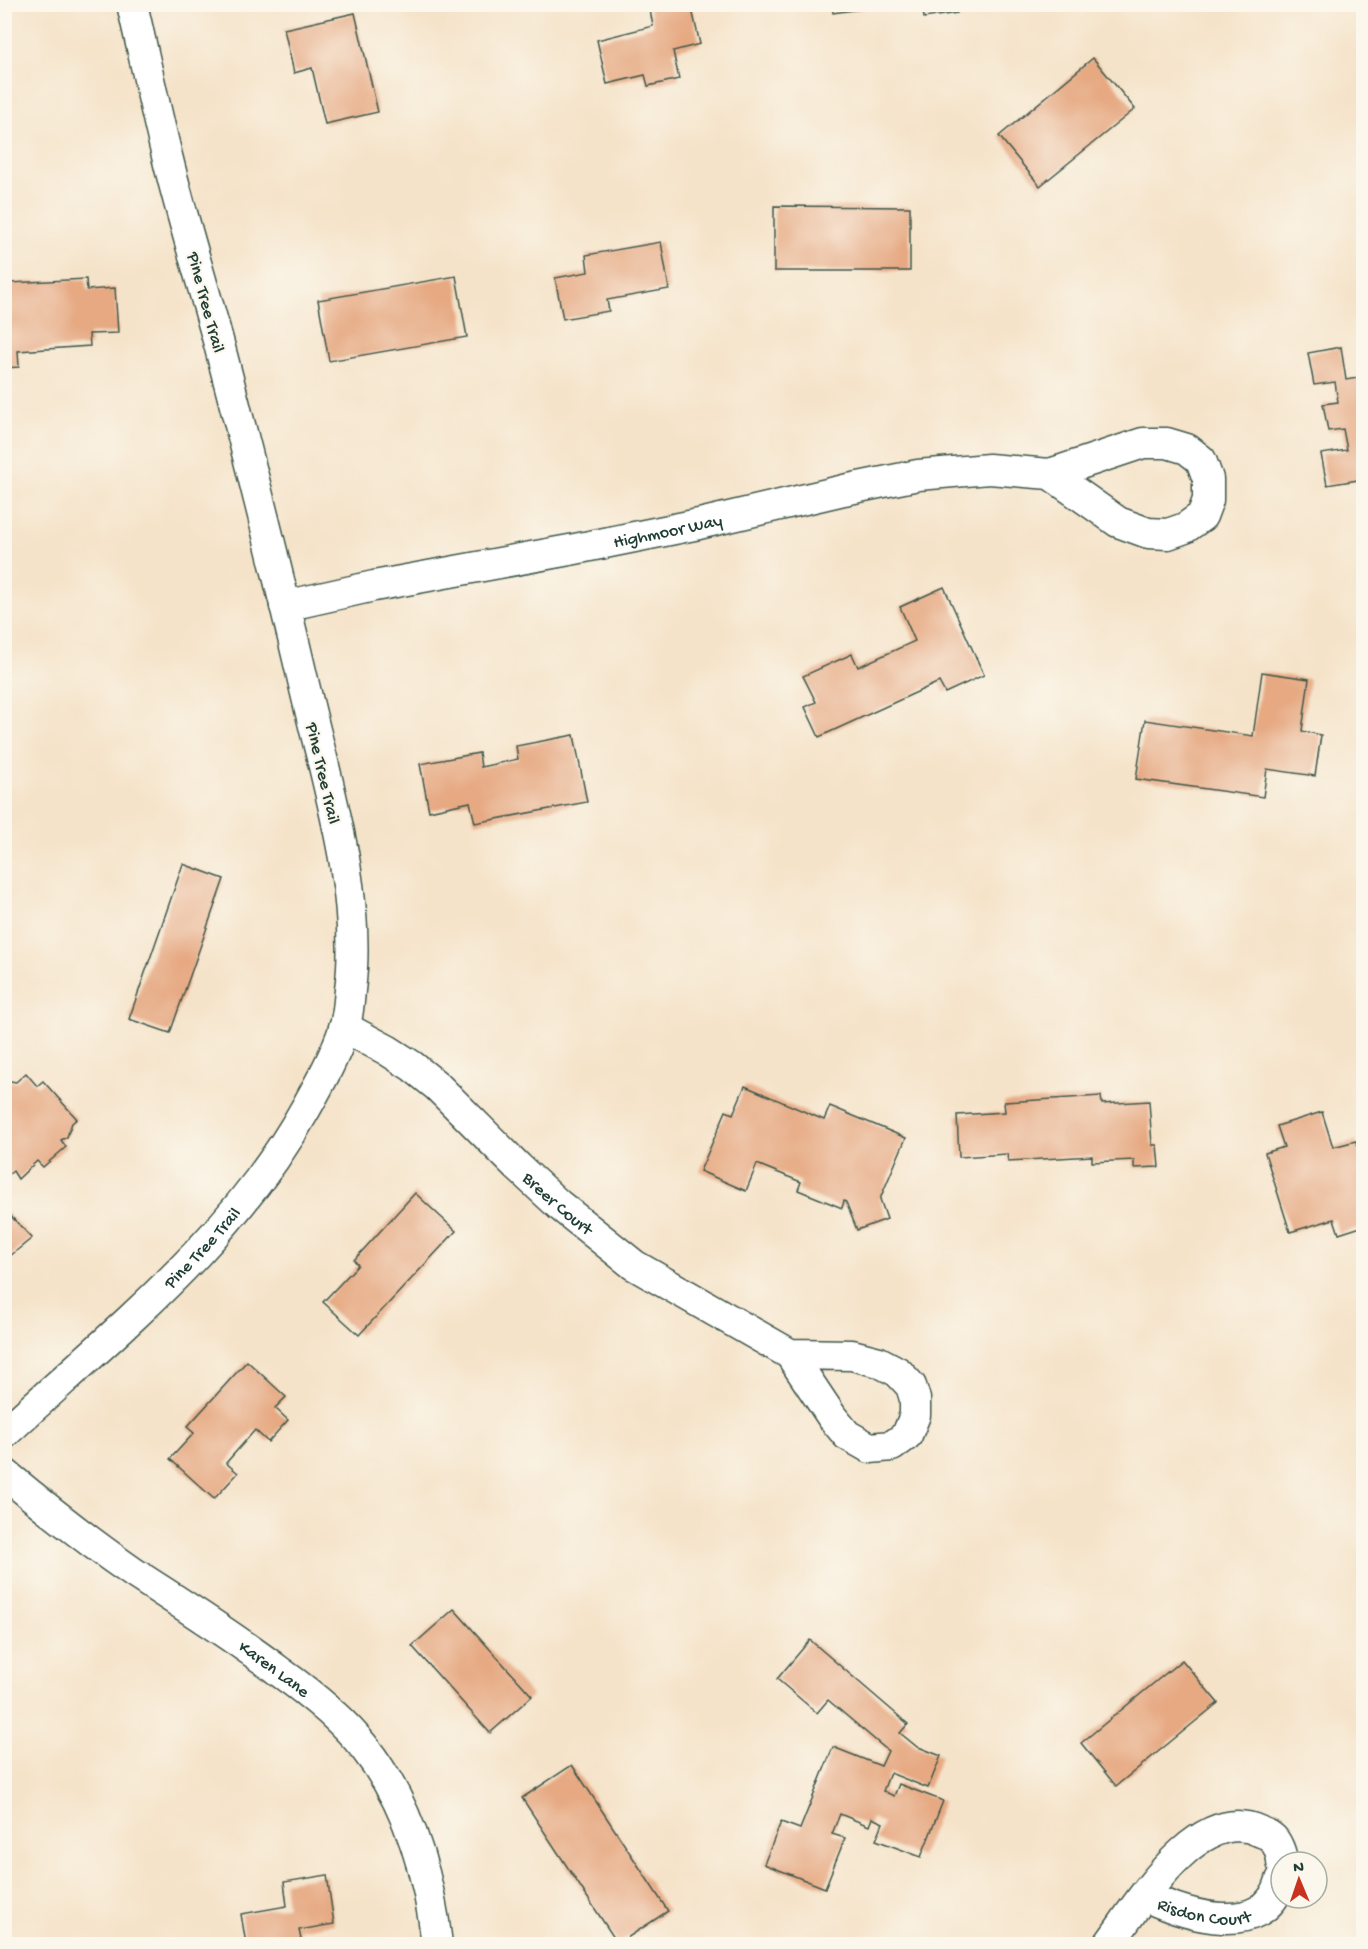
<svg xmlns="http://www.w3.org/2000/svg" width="1368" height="1949" font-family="'Gochi Hand',sans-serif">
<rect width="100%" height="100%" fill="#fbf7ec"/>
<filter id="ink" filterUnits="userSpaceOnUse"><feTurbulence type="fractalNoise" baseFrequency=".0167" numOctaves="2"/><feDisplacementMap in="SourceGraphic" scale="12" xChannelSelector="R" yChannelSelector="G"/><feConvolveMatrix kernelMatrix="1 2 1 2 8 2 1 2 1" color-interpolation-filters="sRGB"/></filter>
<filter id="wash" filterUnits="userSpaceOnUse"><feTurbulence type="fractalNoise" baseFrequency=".008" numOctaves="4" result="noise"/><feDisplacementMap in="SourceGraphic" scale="24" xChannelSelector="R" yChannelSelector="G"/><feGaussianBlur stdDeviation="1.35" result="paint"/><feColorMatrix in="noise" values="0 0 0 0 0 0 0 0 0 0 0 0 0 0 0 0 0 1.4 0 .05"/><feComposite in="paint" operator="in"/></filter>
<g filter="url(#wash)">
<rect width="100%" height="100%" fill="#f5e3c9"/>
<g id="blocks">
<g fill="#e6a982">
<path d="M832 4H882V6L833 13Z"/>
<path d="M922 4H956L957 13 924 18Z"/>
<path d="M649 5H691L700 44 673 51 679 79 648 86 645 75 607 84 597 40 653 26Z"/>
<path d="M355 13 378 112 325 124 312 68 294 73 284 29Z"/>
<path d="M1093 58 1135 109 1040 186 999 136Z"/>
<path d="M774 206 910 207V271H774Z"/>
<path d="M661 242 669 289 607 300 609 311 563 319 555 278 588 272 586 255Z"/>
<path d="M9 255 10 283 86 279 87 290 115 288 118 333 89 334 90 346 18 351 19 367 4 368V256Z"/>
<path d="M456 276 467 337 329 361 318 300Z"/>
<path d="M1341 347 1346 380 1364 377V479L1327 485 1321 454 1347 450 1343 429 1328 431 1323 404 1338 402 1335 382 1314 385 1308 353Z"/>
<path d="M944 587 984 675 945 693 939 682 819 737 805 707 816 702 803 676 852 654 858 667 915 641 900 607Z"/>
<path d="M1262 672 1309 679 1302 731 1321 735 1315 776 1267 769 1263 797 1136 779 1145 720 1253 736Z"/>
<path d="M574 735 587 802 475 823 470 802 429 811 420 764 479 753 481 767 518 759 516 746Z"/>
<path d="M183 864 224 879 170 1033 129 1019Z"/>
<path d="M26 1073 37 1086 43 1081 77 1119 72 1123 67 1137 61 1140 66 1147 43 1167 37 1161 18 1179 13 1171 4 1178V1080L16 1082Z"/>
<path d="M745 1086 824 1120 830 1106 906 1138 880 1199 887 1219 857 1230 846 1202 844 1201 842 1208 798 1190 801 1182 757 1164 746 1191 700 1171 726 1111 733 1114Z"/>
<path d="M1101 1096 1102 1104 1149 1101 1152 1145H1157L1159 1167 1134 1168V1160L1092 1162V1156L1008 1161 1007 1154 959 1157 957 1115 1005 1112 1004 1102Z"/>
<path d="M1322 1112 1333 1147 1356 1141 1359 1151 1364 1150V1226L1339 1234 1334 1219 1290 1232 1265 1153 1284 1147 1277 1126Z"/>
<path d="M415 1193 456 1231 359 1335 323 1302 358 1265 354 1260Z"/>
<path d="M4 1209 32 1238 4 1261Z"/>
<path d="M247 1361 286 1397 275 1408 288 1420 268 1442 255 1430 226 1463 238 1473 214 1499 170 1459 194 1433 187 1427Z"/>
<path d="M454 1609 532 1696 490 1733 412 1646Z"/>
<path d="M810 1640 908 1724 900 1733 916 1746 941 1756 928 1788 890 1773 883 1791 894 1796 899 1784 943 1801 921 1857 876 1840 883 1823 872 1818 869 1826 840 1814 832 1834 845 1838 825 1888 764 1864 781 1822 800 1829 833 1747 881 1766 888 1751 828 1700 817 1713 777 1679Z"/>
<path d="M1182 1660 1218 1703 1116 1786 1081 1743Z"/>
<path d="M572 1765 668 1911 618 1944 522 1798Z"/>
<path d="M327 1875 334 1924 299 1930 302 1944H246L241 1914 287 1906 284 1882Z"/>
</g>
</g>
</g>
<g filter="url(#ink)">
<use href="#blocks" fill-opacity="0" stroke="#3f564a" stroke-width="1.5"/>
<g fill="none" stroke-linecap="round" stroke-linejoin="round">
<g stroke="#3f564a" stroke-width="33">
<g id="street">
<path id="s1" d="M285 606 374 586 575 549 699 524 844 490 918 475 989 469 1050 474 1118 522 1148 533 1168 534 1185 528 1202 516 1208 500V479L1201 460 1187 449 1167 443H1143L1050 474"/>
<path id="s2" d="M344 1027 387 1050 412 1066 437 1086 518 1167 559 1205 634 1265 790 1354 832 1417 847 1435 870 1448 892 1446 907 1435 915 1415V1399L911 1386 898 1372 879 1362 852 1355 790 1354"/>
<path id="s3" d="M4 1434C113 1333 233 1240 306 1108 320 1083 335 1056 344 1029 348 1017 349 1002 350 990 363 890 324 774 302 676 276 565 248 455 219 344 202 282 183 221 168 160 155 108 144 56 132 4"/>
<path id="s4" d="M4 1473C46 1508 89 1542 134 1573 183 1605 233 1636 280 1672 311 1694 341 1718 364 1747 409 1804 429 1874 437 1944"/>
<path id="s5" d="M1145 1896C1185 1915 1265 1941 1281 1880"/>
<path d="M1109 1944C1138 1905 1198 1803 1259 1831 1262 1833 1269 1834 1271 1837 1277 1841 1282 1855 1282 1862"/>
</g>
</g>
<use href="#street" stroke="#fff" stroke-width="30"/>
</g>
</g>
<g text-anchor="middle" stroke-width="4.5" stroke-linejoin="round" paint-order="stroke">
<g font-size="18" fill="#1f3d34" stroke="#fbf7ec">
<text transform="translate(207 302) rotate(75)" y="6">Pine Tree Trail</text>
<text dy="6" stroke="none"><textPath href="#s1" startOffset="390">Highmoor Way</textPath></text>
<text transform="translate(324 773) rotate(77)" y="6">Pine Tree Trail</text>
<text dy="6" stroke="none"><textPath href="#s2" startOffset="279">Breer Court</textPath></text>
<text dy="6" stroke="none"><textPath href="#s3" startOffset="272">Pine Tree Trail</textPath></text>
<text dy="6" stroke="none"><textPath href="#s4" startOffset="334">Karen Lane</textPath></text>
<text dy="6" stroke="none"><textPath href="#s5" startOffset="62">Risdon Court</textPath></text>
</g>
</g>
<rect width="1368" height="1949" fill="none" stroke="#fbf7ec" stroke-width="24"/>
<g transform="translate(1299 1880) rotate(358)"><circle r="28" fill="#fbf7ec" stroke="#a3ada2" stroke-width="1.5"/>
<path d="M0-4.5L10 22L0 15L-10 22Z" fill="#c8321e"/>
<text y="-9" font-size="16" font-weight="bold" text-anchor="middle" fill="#1f3d34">N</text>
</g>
</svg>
